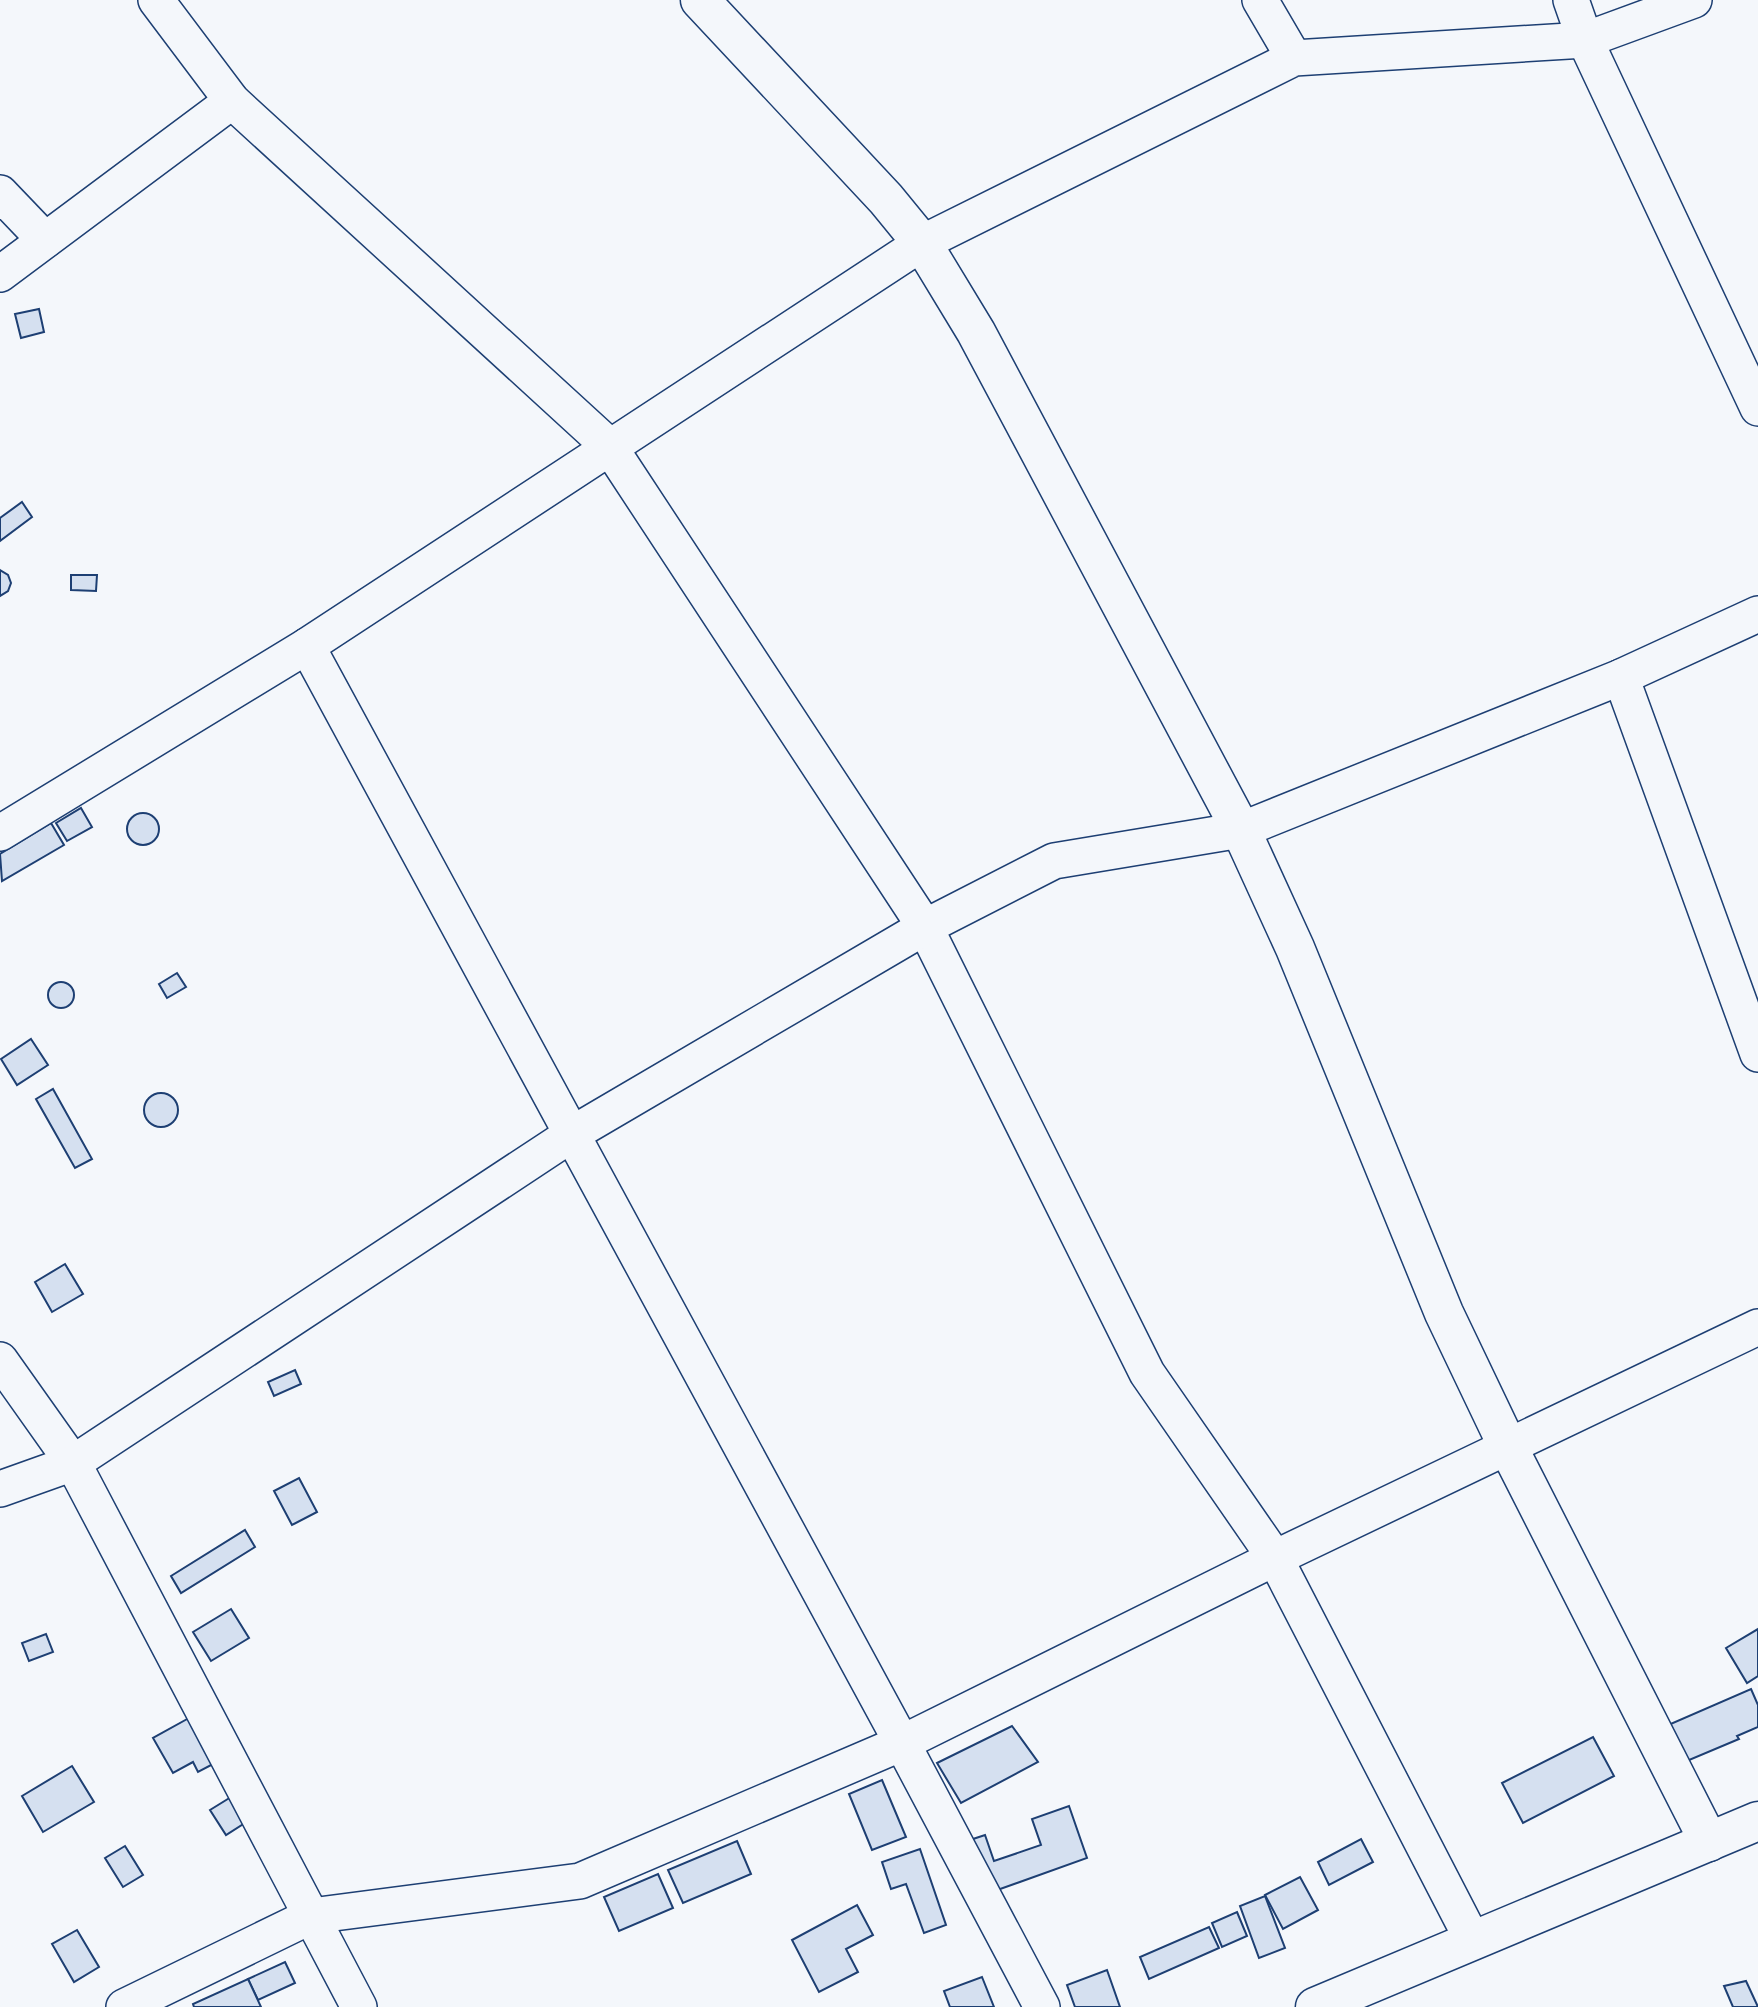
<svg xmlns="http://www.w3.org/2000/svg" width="1758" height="2007" font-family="'Work Sans',sans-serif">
<rect width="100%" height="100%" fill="#f4f7fb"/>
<g fill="#d5e0f0" stroke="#1d3f73" stroke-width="2">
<path d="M39 309 44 332 21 338 15 314Z"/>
<path d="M22 502 32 517 0 541V518Z"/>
<path d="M0 570 8 575 11 583 8 591 0 596Z"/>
<path d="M71 575H97L96 591 71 590Z"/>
<path d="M81 808 92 827 67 841 56 823Z"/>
<circle cx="143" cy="829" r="16"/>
<path d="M51 823 64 845 2 881 0 854Z"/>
<path d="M177 973 186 987 167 998 159 984Z"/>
<circle cx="61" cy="995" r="13"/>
<path d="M31 1039 48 1065 17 1085 1 1059Z"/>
<path d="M53 1089 92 1159 75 1168 36 1099Z"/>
<circle cx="161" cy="1110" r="17"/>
<path d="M65 1264 83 1294 52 1312 35 1282Z"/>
<path d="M295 1370 301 1384 274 1396 268 1382Z"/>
<path d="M299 1478 317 1512 292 1525 274 1491Z"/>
<path d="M245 1530 255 1547 181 1593 171 1576Z"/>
<path d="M231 1609 249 1638 211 1661 193 1632Z"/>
<path d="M1758 1629V1676L1747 1683 1726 1648Z"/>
<path d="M46 1634 53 1652 29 1661 22 1643Z"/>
<path d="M1751 1689 1758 1705V1727L1737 1736 1739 1739 1675 1766 1659 1729Z"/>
<path d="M189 1718 215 1763 198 1772 193 1762 173 1773 153 1738Z"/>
<path d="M1012 1726 1038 1762 961 1803 937 1763Z"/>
<path d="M1593 1737 1614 1776 1523 1823 1502 1783Z"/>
<path d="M72 1766 94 1802 43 1832 22 1796Z"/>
<path d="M882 1780 906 1837 872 1850 849 1794Z"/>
<path d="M231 1797 248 1821 226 1835 210 1810Z"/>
<path d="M1069 1806 1087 1858 989 1893 970 1840 985 1835 994 1861 1041 1845 1032 1819Z"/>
<path d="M1361 1839 1373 1862 1329 1885 1318 1862Z"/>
<path d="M737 1841 751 1874 683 1903 668 1870Z"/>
<path d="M125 1846 143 1875 123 1887 105 1858Z"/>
<path d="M920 1849 946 1925 924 1933 906 1884 891 1889 882 1862Z"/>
<path d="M658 1874 673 1908 619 1931 604 1897Z"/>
<path d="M1300 1877 1318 1910 1283 1929 1265 1895Z"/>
<path d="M1265 1896 1285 1948 1259 1958 1240 1906Z"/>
<path d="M857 1905 873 1935 846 1949 858 1972 819 1992 792 1940Z"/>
<path d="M1237 1912 1247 1936 1222 1947 1212 1923Z"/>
<path d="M1209 1927 1219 1948 1149 1979 1140 1957Z"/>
<path d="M77 1930 99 1967 74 1982 52 1944Z"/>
<path d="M285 1962 295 1983 258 2000 248 1979Z"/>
<path d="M1107 1970 1120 2007H1075L1067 1985Z"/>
<path d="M982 1977 994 2007H950L944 1991Z"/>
<path d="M248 1979 261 2007H194L193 2004Z"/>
<path d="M1746 1981 1758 2007H1733L1724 1986Z"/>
</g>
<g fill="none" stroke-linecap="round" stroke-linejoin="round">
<g stroke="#1d3f73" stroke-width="38">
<g id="minor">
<path d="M156 0 232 101 609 446 925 927 1147 1373 1275 1558 1473 1941"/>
<path d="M1260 0 1294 58"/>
<path d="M1571 0 1585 40 1758 408"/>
<path d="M0 193 45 240"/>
<path d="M0 274 232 101"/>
<path d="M307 646 902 1743 1042 2007"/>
<path d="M1621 677 1758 1054"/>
<path d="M0 833 307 646 922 243 1294 58 1585 40 1694 0"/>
<path d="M0 1360 73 1463 359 2007"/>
<path d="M0 1489 73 1463 572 1134 925 927 1054 861 1241 830 1621 677 1758 614"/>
<path d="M124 2007 311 1916 580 1881 902 1743 1275 1558 1758 1327"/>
</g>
</g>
<g stroke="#1d3f73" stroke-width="41">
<path id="primary" d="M700 0 886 199 922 243 976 332 1241 830 1295 948 1444 1313 1508 1447 1709 1842"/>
</g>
<g stroke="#1d3f73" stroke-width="41">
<path id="trunk" d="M1315 2007 1758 1821"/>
</g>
<use href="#minor" stroke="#f4f7fb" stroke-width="35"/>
<use href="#primary" stroke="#f4f7fb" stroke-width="38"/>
<use href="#trunk" stroke="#f4f7fb" stroke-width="38"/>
</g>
</svg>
